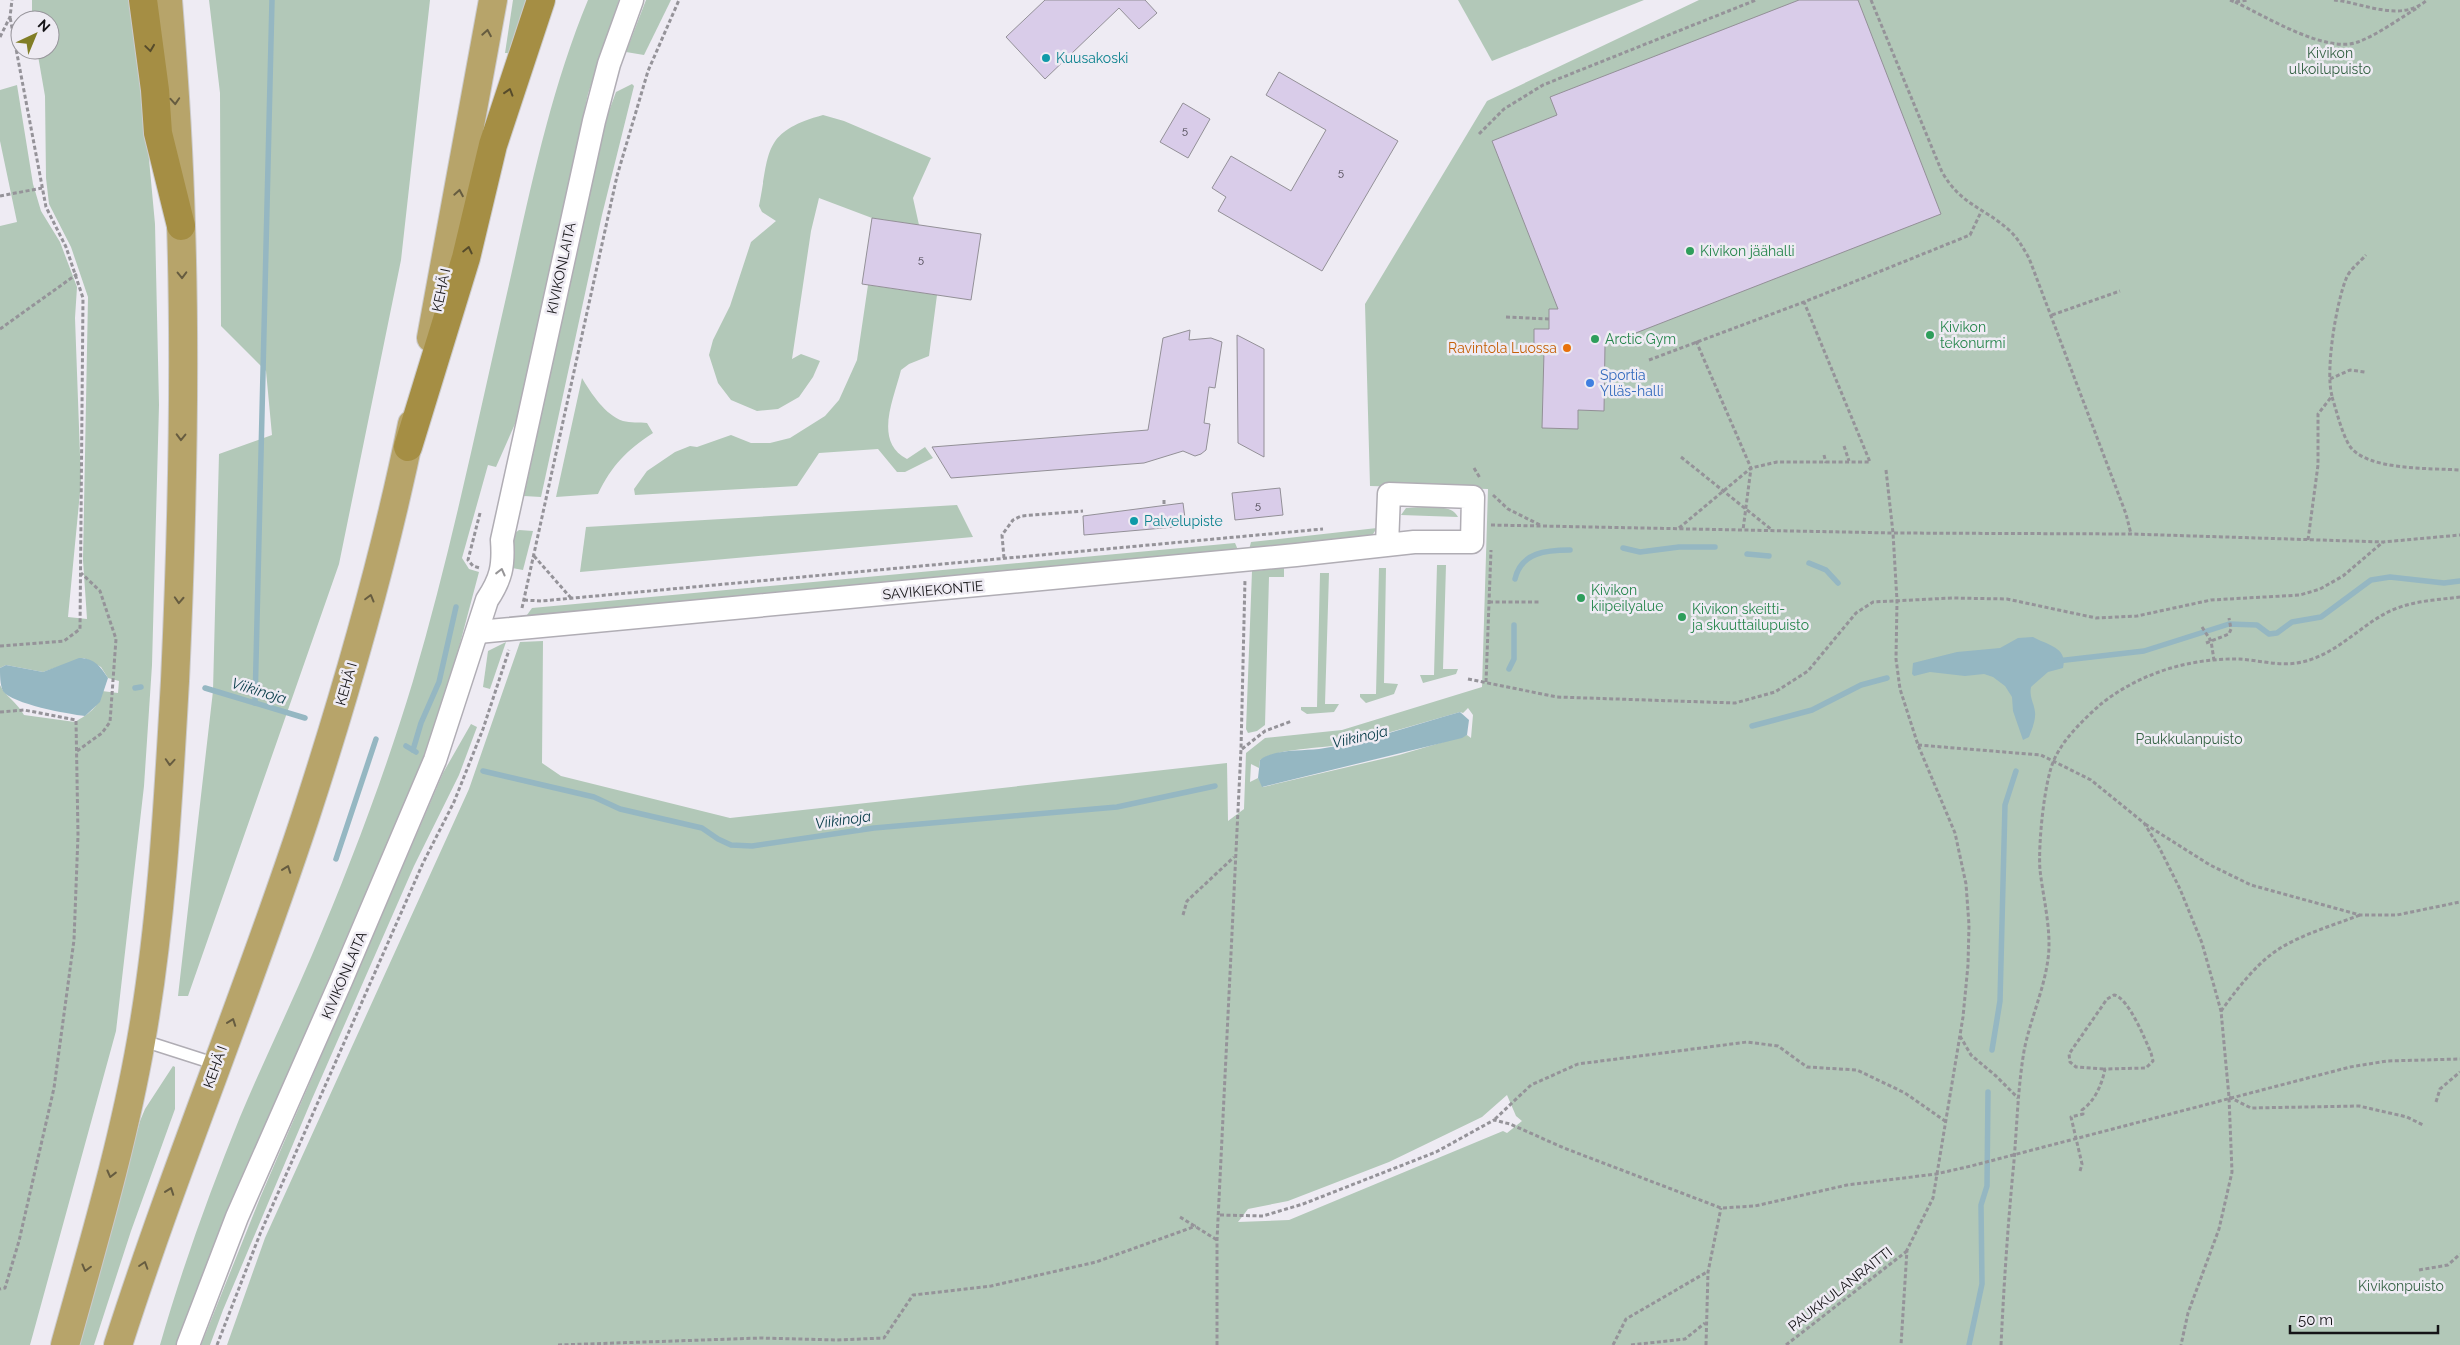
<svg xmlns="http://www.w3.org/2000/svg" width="2460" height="1345" font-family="Raleway,sans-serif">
<rect width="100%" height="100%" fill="#eeebf3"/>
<g fill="#b2c8b8" fill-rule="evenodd">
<path d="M32 0H130L140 62 155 224 157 315 159 405 152 665 144 786 116 1031 30 1345H0V685C5 696 17 702 24 715L75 722C88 714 99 708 102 691L118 693 119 681 108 678 101 667 84 658 43 672 6 665 0 668V226L17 222 0 141V90L17 85 33 184 41 211 60 242 77 287 75 318 81 482 68 617 87 619 83 560 88 297 71 247 49 204 46 178 45 96 37 50H50V20H32Z"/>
<path d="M209 0H430L401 260 339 564 188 996H178L213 691 219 454 272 435 266 371 221 326 220 93Z"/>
<path d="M513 0H530L509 53H505Z"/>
<path d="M588 0H619L588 94 518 417 496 467 488 465 462 558 469 569 479 572 448 689 423 759 230 1209 176 1345H160C182 1268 210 1191 240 1117 263 1062 289 1009 312 955 350 866 385 774 413 681 452 549 479 414 510 280 531 186 551 89 588 0Z"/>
<path d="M646 0H671L644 55 626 52Z"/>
<path d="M1458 0H1644L1492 61Z"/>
<path d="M1699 0H2460V1345H227L265 1238 469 789 520 642 543 641 542 763 561 776 730 818 1227 763 1228 821 1244 809 1246 753 1265 738 1342 730 1482 687 1488 489 1370 486 1365 304 1487 101ZM1468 708 1473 715 1471 738 1467 735 1399 755 1263 787 1258 778 1250 782 1251 764 1259 768 1260 760C1284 746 1325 750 1353 742 1389 733 1424 722 1460 712L1463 713ZM1507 1095 1516 1116 1522 1121 1507 1133 1503 1131 1289 1220 1238 1222 1248 1209 1288 1201 1389 1162 1482 1117Z"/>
<path d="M632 84 634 86 602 215 541 497 524 496 605 122 616 92Z"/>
<path d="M823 115 844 121 931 158 913 198 919 225 872 218 819 198 811 231 792 359 801 354 820 361 813 377 799 397 778 409 757 411 731 400 718 383 709 355 713 340 730 306 751 242 776 221 762 212 759 206C770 151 762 132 823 115Z"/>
<path d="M868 285 937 295 929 356 909 364 901 370C894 399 873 441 907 459L925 447 933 458 905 472H897L878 449 819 453 797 486 635 495 634 489 647 471 675 452 690 446 697 447 731 435 751 443H770L790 438 825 416 839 400 857 360Z"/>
<path d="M582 378C591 393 605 415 623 421 630 423 640 422 647 423L653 433C626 451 612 465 598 494L556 497Z"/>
<path d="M957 505 973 537 580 572 586 527Z"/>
<path d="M1406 508C1420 508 1451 502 1458 517L1401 515Z"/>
<path d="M1377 528 1371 537 1249 550 1251 542Z"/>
<path d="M519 530 533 531 523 570 507 567 515 533Z"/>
<path d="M1235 543 1238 550 534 616 527 615 532 608Z"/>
<path d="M1437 565H1446L1443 669H1458L1456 674 1423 683 1420 675H1434Z"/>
<path d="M1284 568V577H1269L1265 725 1257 731 1248 733 1246 729 1252 571Z"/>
<path d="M1379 568H1386L1384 683 1398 684 1394 694 1366 703 1360 697V694H1376Z"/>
<path d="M1320 573H1329L1325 704H1339L1334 712 1307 714 1301 710V707H1317Z"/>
<path d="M506 642 490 689 483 687 488 651Z"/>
<path d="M471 724 477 727 459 775 414 866 312 1099 223 1310 210 1345H201L260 1198 443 773Z"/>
<path d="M173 1066 175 1067V1109L131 1231 94 1345H78L140 1121 145 1109Z"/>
</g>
<g fill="#95b7c2">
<path d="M2033 637C2047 645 2068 647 2063 668L2048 672 2031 687C2029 697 2034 703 2035 712 2036 720 2032 729 2029 737L2023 740 2013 711 2012 697 2005 686 1993 677 1984 674 1965 676 1930 672 1914 676 1912 674 1913 663 1957 652 2000 648 2018 638Z"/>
<path d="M79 658C93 657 101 667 108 678L100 702 85 716C68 714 12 704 3 691 0 685 0 675 0 668L6 665 43 672Z"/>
<path d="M1460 712 1469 720 1467 735 1462 738 1262 787 1258 778 1260 760C1273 749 1302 751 1319 749 1366 742 1414 725 1460 712Z"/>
</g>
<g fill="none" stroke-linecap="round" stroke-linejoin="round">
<g stroke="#95b7c2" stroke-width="5.5">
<path d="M1623 548 1640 552 1679 547H1715"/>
<path d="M1747 554 1769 556"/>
<path d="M1809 563 1826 570 1838 583"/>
<path d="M1515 579C1521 552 1547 550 1570 550"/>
<path d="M2057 661 2144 651 2229 624 2257 625 2269 634 2277 633 2292 622 2321 617 2371 580 2390 577 2444 583 2460 581"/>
<path d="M1509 669 1514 659V625"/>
<path d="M135 688 141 687"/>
<path d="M205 688 305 718"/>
<path d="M255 703 272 0"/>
<path d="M1752 726 1812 710 1861 685 1887 678"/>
<path d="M406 746 416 752"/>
<path d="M413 750 421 723 439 682 456 607"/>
<path d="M483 771 594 797 620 809 702 828 718 839 731 845 752 846 874 828 1117 807 1215 786"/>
<path d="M336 859 376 739"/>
<path d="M1992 1050 2000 1001 2005 805 2016 771"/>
<path d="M1969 1345 1982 1284 1981 1205 1987 1186 1988 1092"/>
</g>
</g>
<g fill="#d9cce9" stroke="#939097">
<path d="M1045 0H1145L1157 13 1139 29 1119 8 1045 79 1006 37Z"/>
<path d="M1799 0H1858L1941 214 1605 345 1604 411 1578 410V429L1542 428 1544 352H1534V329H1549V309H1558L1492 141 1557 115 1550 97Z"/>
<path d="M1279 72 1398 141 1322 271 1218 211 1226 197 1212 188 1231 156 1291 191 1326 130 1266 95Z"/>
<path d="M1183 103 1210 119 1188 158 1160 142Z"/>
<path d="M872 218 981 234 971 300 862 284Z"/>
<path d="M1190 330 1189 340 1211 338 1222 342 1215 388 1209 387 1204 423 1210 424 1206 450 1201 454 1195 456 1183 451 1144 463 951 478 932 447 1148 430 1163 338Z"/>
<path d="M1237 335 1264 349V457L1238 443Z"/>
<path d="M1280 488 1283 515 1235 520 1232 493Z"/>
<path d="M1183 503 1186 526 1084 535 1083 516Z"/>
</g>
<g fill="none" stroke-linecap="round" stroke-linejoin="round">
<g stroke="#b0adb4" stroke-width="14">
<path id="service" d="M141 1040 216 1064"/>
</g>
<g stroke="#b0adb4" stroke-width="25">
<g id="minor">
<path d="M478 632 1296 555 1414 542H1472L1473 497 1389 494 1387 545"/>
<path d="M188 1345 237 1217 341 981 435 760 487 600C501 579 504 566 502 540L594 121 609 64 632 0"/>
</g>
</g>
<g stroke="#cccbcc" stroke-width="30">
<g id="trunk">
<path d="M431 338 493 0"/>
<path d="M65 1345C93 1244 123 1144 141 1041 162 922 168 801 175 681 182 530 186 376 181 225 179 150 174 75 168 0"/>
<path d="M118 1345C175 1167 247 995 305 818 347 689 385 557 412 424"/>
</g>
</g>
<g stroke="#cccbcc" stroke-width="30">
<g id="motorway">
<path d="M143 0 155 90 158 133 181 226"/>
<path d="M408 447 466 258 493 145 541 0"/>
</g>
</g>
<g stroke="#959399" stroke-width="3" stroke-dasharray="4 2.5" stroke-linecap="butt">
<path d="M1871 0 1942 172C1961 205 1983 207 2009 230 2018 238 2023 248 2029 258L2126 514 2131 534"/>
<path d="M2230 0 2235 2 2248 0"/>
<path d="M2334 0C2364 3 2401 23 2427 0"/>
<path d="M2235 2C2265 16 2326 54 2358 42 2379 34 2400 18 2419 7"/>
<path d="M0 37 10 17 12 0"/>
<path d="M1479 134 1504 109 1543 85 1756 0"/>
<path d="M0 196 42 188"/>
<path d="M2052 315 2120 291"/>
<path d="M1506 317 1549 319"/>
<path d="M0 329 77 274"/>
<path d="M1696 341 1751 468 1743 530"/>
<path d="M1649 360 1804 302 1970 235 1981 212"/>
<path d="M2330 379 2350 370 2365 372"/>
<path d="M2332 397C2337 412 2341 431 2349 445 2365 471 2432 468 2460 470"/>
<path d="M1844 446 1849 461"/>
<path d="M1824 455 1826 463"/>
<path d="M1681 457 1772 530"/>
<path d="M1474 468 1480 478"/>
<path d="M1886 470 1893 533 1897 601 1896 659 1900 689 1918 745 1955 833 1966 884 1969 925 1968 965 1963 1017 1933 1198 1907 1250 1901 1345"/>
<path d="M1493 495 1508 509 1540 525"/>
<path d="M1164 500V506"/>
<path d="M480 513 468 560 473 566 480 568"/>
<path d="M1491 525 1893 533 2131 534 2383 542 2460 535"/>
<path d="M1679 528 1751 468 1777 462H1870L1804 302"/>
<path d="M2308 540 2318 465V414L2332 396C2325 371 2336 304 2346 279 2349 270 2360 262 2366 255"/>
<path d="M534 556 571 598"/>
<path d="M1004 558 1002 535 1013 520 1021 516 1083 511"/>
<path d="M524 600 541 601 1323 529"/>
<path d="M1489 602H1539"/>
<path d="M522 608 617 176 648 71 679 0"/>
<path d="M2202 627 2211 641 2214 660"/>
<path d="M2206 643 2229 634 2231 629 2229 618"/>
<path d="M0 646 64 641 80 629 83 298 66 247 46 207 10 17"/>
<path d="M1468 679 1557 697 1735 703 1775 692 1808 671 1856 613 1873 602 1952 598 2007 599 2096 618 2137 616 2211 600 2300 595 2320 589 2343 576 2383 542"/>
<path d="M1486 682 1491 550"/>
<path d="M0 712 24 710 76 720 78 835 74 940 54 1088 19 1241 5 1288 0 1289"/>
<path d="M1918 745 2041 755 2091 780 2144 823 2159 847 2180 889 2202 943 2221 1011 2229 1097 2232 1172 2219 1229 2188 1313 2181 1345"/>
<path d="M1242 749 1265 731 1292 721"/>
<path d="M77 751 102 733 110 722 116 639 100 591 81 573"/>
<path d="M2145 824 2210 865 2251 885 2360 915H2397L2460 902"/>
<path d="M1183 915 1187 901 1234 857"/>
<path d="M2221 1011C2238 988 2257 962 2282 947 2306 933 2334 925 2360 915"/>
<path d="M1960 1036 1971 1055 1996 1076 2018 1098"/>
<path d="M2229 1097 2251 1108 2359 1106 2407 1117 2423 1125"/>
<path d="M2436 1102 2440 1089 2460 1072"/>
<path d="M1495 1119 1531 1085 1578 1064 1747 1042 1778 1046 1807 1067 1857 1070 1905 1093 1945 1121"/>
<path d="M2080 1171 2082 1164 2071 1117 2083 1114 2082 1110C2095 1101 2102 1084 2105 1069L2146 1068 2153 1061 2151 1053C2145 1039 2128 997 2114 995L2107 999 2069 1054 2070 1062 2076 1067 2105 1069"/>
<path d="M1220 1215 1263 1216 1303 1204 1436 1152 1494 1120 1510 1124 1564 1148 1721 1208 1755 1206 1847 1185 1936 1174 1971 1166 2350 1067 2387 1061 2460 1059"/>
<path d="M1180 1217 1217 1240"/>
<path d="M2419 1270 2448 1265 2460 1254"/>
<path d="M217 1345 260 1234 423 863 454 802 483 729 509 650"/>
<path d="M558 1345 761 1338 836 1340 884 1338 913 1295 991 1286 1096 1262 1196 1226"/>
<path d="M1217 1345V1240L1241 749 1245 579"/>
<path d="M1613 1345 1626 1319 1707 1272"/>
<path d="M1631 1345 1685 1339 1705 1323"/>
<path d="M1706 1345 1708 1272 1721 1208"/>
<path d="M1786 1345 1907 1251"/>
<path d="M2001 1345C2004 1283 2008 1222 2014 1161 2017 1124 2018 1087 2024 1051 2030 1020 2044 990 2048 959 2052 932 2043 897 2040 870 2038 846 2044 782 2054 760 2063 739 2084 719 2101 704 2140 673 2190 658 2239 659 2257 660 2278 666 2297 663 2334 657 2357 628 2388 612 2410 601 2436 600 2460 597"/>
</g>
<use href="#service" stroke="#fff" stroke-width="11"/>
<use href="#minor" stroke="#fff" stroke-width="22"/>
<use href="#trunk" stroke="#b7a46a" stroke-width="28"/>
<use href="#motorway" stroke="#a58e44" stroke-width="28"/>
</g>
<defs><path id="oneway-chevron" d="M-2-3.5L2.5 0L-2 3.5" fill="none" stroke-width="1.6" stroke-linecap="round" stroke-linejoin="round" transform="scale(1.25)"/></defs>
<g stroke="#665c40">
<use href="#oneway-chevron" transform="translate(487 33) rotate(-80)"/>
<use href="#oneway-chevron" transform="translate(175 101) rotate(86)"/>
<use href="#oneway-chevron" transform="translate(459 193) rotate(-80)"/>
<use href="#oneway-chevron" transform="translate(182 275) rotate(89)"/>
<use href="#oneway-chevron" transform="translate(181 437) rotate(91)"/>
<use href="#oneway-chevron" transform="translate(370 598) rotate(-75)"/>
<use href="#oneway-chevron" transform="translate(179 600) rotate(93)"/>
<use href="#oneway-chevron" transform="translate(170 762) rotate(94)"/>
<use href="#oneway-chevron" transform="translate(287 869) rotate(-70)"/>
<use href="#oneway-chevron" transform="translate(232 1022) rotate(-70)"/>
<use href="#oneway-chevron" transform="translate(111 1174) rotate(104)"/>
<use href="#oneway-chevron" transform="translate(170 1191) rotate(-70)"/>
<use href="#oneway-chevron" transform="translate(144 1265) rotate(-72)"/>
<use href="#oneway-chevron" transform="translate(86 1268) rotate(105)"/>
</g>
<g stroke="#564b2b">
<use href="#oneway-chevron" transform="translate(150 48) rotate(82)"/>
<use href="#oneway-chevron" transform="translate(509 92) rotate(-73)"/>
<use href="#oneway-chevron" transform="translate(468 250) rotate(-77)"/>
</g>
<use stroke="#969597" href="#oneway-chevron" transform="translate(501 572) rotate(-76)"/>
<g fill="#0f9aa8" stroke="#eeebf3" stroke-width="2">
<circle cx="1046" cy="58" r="5"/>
<circle cx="1134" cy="521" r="5"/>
</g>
<g fill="#2e9e5b" stroke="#eeebf3" stroke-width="2">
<circle cx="1690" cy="251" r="5"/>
<circle cx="1930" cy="335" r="5"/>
<circle cx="1595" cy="339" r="5"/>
<circle cx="1581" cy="598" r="5"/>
<circle cx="1682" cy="617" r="5"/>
</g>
<circle fill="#e8710a" stroke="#eeebf3" stroke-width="2" cx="1567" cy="348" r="5"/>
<circle fill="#3f7fe0" stroke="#eeebf3" stroke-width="2" cx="1590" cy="383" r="5"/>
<g text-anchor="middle" stroke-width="5" stroke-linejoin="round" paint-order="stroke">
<g font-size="11" fill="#46424c">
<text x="1185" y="134">5</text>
<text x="1341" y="176">5</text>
<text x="921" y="263">5</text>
<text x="1258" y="509">5</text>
</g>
<g font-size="14" fill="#356244" stroke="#eeebf3">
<text x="2330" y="58">Kivikon<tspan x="2330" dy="16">ulkoilupuisto</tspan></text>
<text x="2189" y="744">Paukkulanpuisto</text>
<text x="2401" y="1291">Kivikonpuisto</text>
</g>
<g font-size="14" fill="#0d838f" stroke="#eeebf3" text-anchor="start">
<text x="1056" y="63">Kuusakoski</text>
<text x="1144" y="526">Palvelupiste</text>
</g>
<g font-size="14" fill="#27864d" stroke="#eeebf3" text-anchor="start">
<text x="1700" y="256">Kivikon jäähalli</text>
<text x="1940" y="332">Kivikon<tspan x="1940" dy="16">tekonurmi</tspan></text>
<text x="1605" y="344">Arctic Gym</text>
<text x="1591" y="595">Kivikon<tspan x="1591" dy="16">kiipeilyalue</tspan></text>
<text x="1692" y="614">Kivikon skeitti-<tspan x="1692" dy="16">ja skuuttailupuisto</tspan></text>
</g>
<g font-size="14" fill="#151417" stroke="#eeebf3">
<text transform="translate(561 268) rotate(-78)" y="5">KIVIKONLAITA</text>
<text transform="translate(441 290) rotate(-78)" y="5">KEHÄ I</text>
<text transform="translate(933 590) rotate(-5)" y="5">SAVIKIEKONTIE</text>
<text transform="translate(346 684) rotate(-74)" y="5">KEHÄ I</text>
<text transform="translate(344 975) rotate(-67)" y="5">KIVIKONLAITA</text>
<text transform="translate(215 1067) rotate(-70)" y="5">KEHÄ I</text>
<text transform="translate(1840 1289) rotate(-38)" y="5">PAUKKULANRAITTI</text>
</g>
<g font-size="14" fill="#c56008" stroke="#eeebf3" text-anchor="end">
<text x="1557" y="353">Ravintola Luossa</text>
</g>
<g font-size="14" fill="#366cbe" stroke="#eeebf3" text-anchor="start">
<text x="1600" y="380">Sportia<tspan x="1600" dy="16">Ylläs-halli</tspan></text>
</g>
<g font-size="15" font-style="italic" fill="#0d404d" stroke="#eeebf3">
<text transform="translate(259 691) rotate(17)" y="5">Viikinoja</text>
<text transform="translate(1360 737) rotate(-13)" y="5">Viikinoja</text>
<text transform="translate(843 820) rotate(-8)" y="5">Viikinoja</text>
</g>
</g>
<g transform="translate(35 35) rotate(44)"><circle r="24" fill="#eeebf3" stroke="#97959b"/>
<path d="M0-4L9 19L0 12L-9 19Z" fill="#817e26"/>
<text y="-8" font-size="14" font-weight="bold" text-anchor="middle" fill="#151417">N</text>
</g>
<path d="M2290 1325v8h148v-8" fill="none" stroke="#151417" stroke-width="2.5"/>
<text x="2298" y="1325" font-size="15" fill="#151417" stroke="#eeebf3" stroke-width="4" paint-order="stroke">50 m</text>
</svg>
